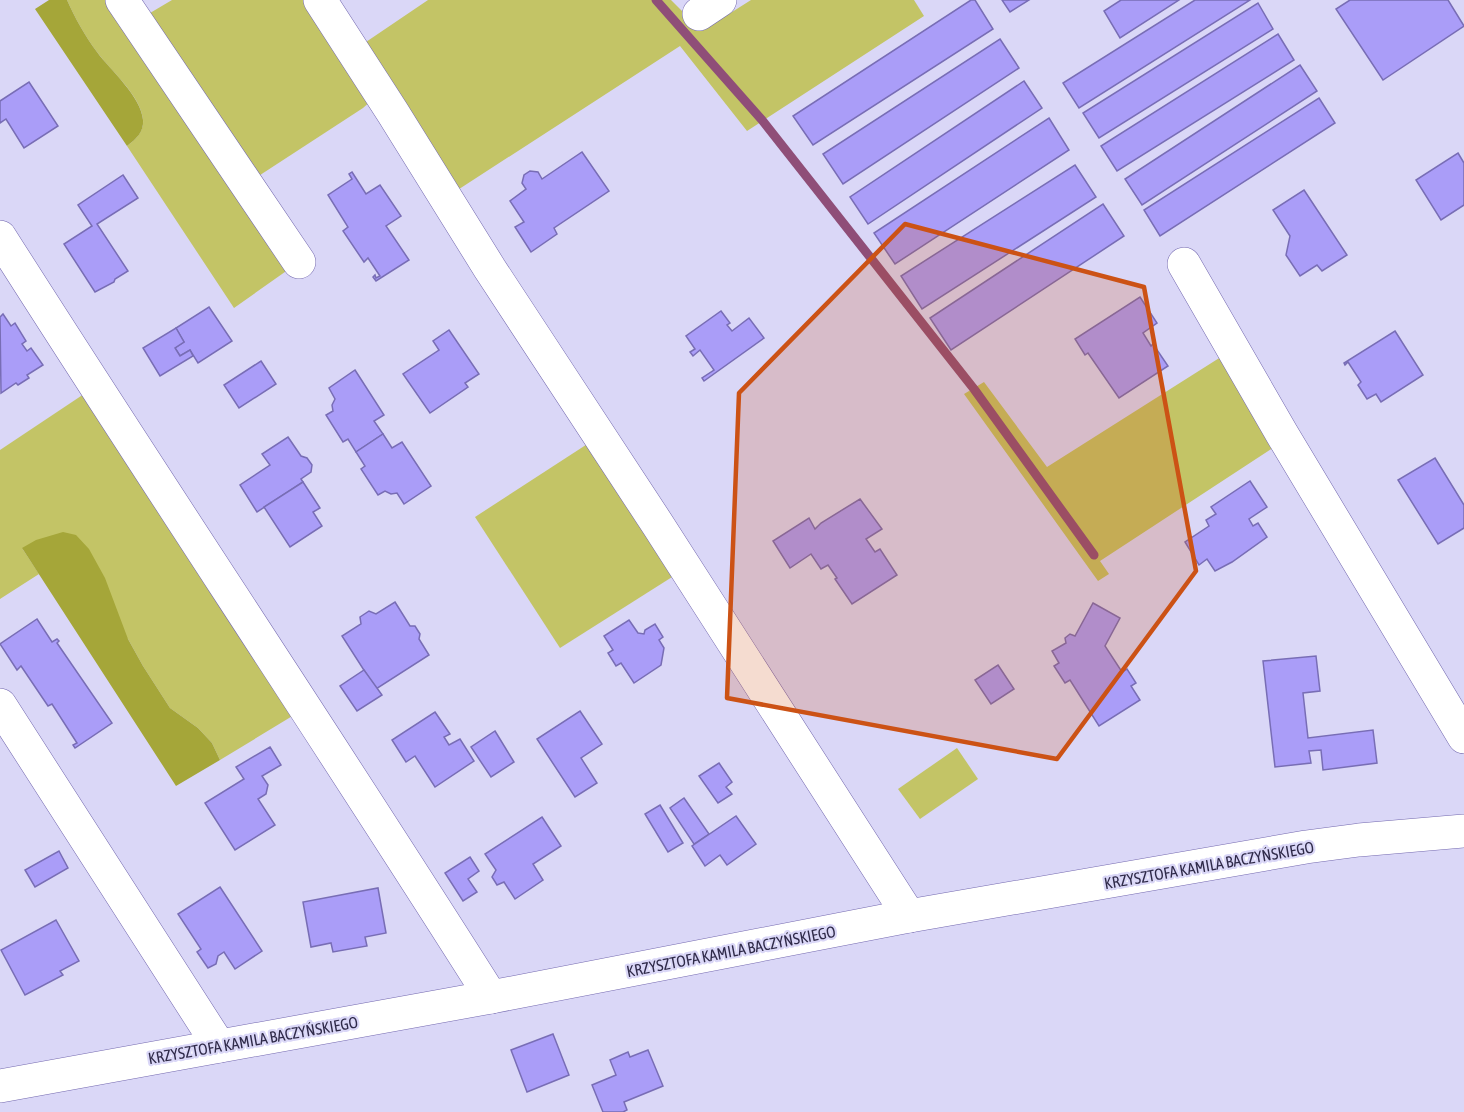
<svg xmlns="http://www.w3.org/2000/svg" width="1464" height="1112" font-family="'Asap Condensed',sans-serif">
<rect width="100%" height="100%" fill="#dad7f7"/>
<g fill="#c3c466">
<path d="M67 0H114L292 267 234 308 127 146C136 139 144 132 143 120 141 96 112 72 97 52 85 36 75 18 67 0Z"/>
<path d="M172 0H305L372 100 363 108 254 179 145 16Z"/>
<path d="M428 0H671L702 31 751 0H914L924 16 747 131 680 46 453 193 363 44Z"/>
<path d="M1224 355 1276 446 1100 561 1109 574 1098 581 964 394 984 382 1047 467Z"/>
<path d="M84 394 299 712 220 760 212 743 198 728 170 708 143 666 128 639 22 548 39 574 0 599V450Z"/>
<path d="M592 441 680 572 560 648 475 517Z"/>
<path d="M957 748 978 779 920 819 898 789Z"/>
</g>
<g fill="#a5a639">
<path d="M49 0H67C75 18 85 36 97 52 111 71 141 96 143 120 144 132 136 139 127 146L35 9Z"/>
<path d="M63 532 76 535 89 549 105 578 128 639 143 666 170 708 198 728 212 743 220 760 176 786 22 548 36 540Z"/>
</g>
<g fill="none" stroke-linecap="round" stroke-linejoin="round">
<path stroke="#8f4e78" stroke-width="9" d="M656 0 762 120 974 389 1094 555"/>
</g>
<g fill="#aa9df8" stroke="#786db5" stroke-width="1.5">
<path d="M971 0H975L993 29 813 145 793 116Z"/>
<path d="M1002 0H1029L1010 12Z"/>
<path d="M1121 0H1179L1120 38 1104 11Z"/>
<path d="M1195 0H1250L1079 108 1063 83Z"/>
<path d="M1350 0H1448L1464 26 1383 80 1336 9Z"/>
<path d="M1258 3 1273 29 1099 138 1083 113Z"/>
<path d="M1278 34 1294 60 1117 171 1101 146Z"/>
<path d="M1000 39 1019 68 843 184 823 154Z"/>
<path d="M1300 65 1317 91 1142 205 1125 179Z"/>
<path d="M1024 81 1042 108 868 224 850 197Z"/>
<path d="M29 82 58 126 24 148 6 119 0 123V101Z"/>
<path d="M1319 98 1335 123 1160 236 1144 210Z"/>
<path d="M1049 118 1069 150 895 264 874 233Z"/>
<path d="M582 152 609 191 554 228 557 234 531 252 515 227 524 222 510 201 526 189 522 183 524 175 530 171 538 172 542 179Z"/>
<path d="M1458 153 1464 163V205L1441 220 1416 180Z"/>
<path d="M1075 165 1096 197 922 309 901 276Z"/>
<path d="M352 172 366 194 380 185 401 216 386 226 409 260 376 281 373 277 375 275 376 278 380 276 368 258 364 262 343 231 348 227 328 195 352 179 349 174Z"/>
<path d="M123 175 138 198 97 224 128 271 115 279 114 282 95 292 64 244 92 226 78 205Z"/>
<path d="M1304 190 1347 255 1322 271 1317 265 1300 276 1286 255 1290 236 1273 210Z"/>
<path d="M1103 204 1124 236 951 350 930 318Z"/>
<path d="M1140 297 1157 323 1143 333 1151 346 1153 344 1168 366 1119 398 1088 353 1085 355 1075 339Z"/>
<path d="M209 307 232 341 198 363 190 350 180 356 175 348 184 342 176 328Z"/>
<path d="M721 311 730 323 727 325 732 331 749 318 764 338 704 381 702 378 714 370 700 350 693 356 690 352 695 349 686 336Z"/>
<path d="M3 314 11 326 15 323 26 341 22 344 27 351 31 348 43 365 27 375 29 378 18 385 16 383 1 393 0 317Z"/>
<path d="M176 328 184 342 175 348 180 356 190 350 193 356 160 376 143 348Z"/>
<path d="M449 330 479 374 465 383 468 387 430 413 403 374 439 350 433 341Z"/>
<path d="M1395 331 1423 375 1381 402 1376 394 1367 399 1358 385 1361 382 1348 362 1345 365 1344 363Z"/>
<path d="M261 361 276 384 239 408 224 385Z"/>
<path d="M355 370 384 415 374 421 383 434 356 452 348 439 343 442 326 415 333 411 332 405 335 399 329 388Z"/>
<path d="M383 434 392 448 402 442 431 486 404 504 397 493 391 494 385 491 378 495 361 469 365 466 356 452Z"/>
<path d="M288 437 301 456 307 458 312 465 311 472 301 479 303 482 257 512 240 485 270 465 262 454Z"/>
<path d="M1435 458 1464 505V528L1438 544 1398 480Z"/>
<path d="M1250 481 1267 507 1249 519 1253 526 1258 523 1267 537 1232 562 1215 571 1207 559 1199 565 1185 542 1209 526 1206 520 1216 514 1211 507Z"/>
<path d="M303 482 320 508 313 512 322 526 290 547 264 507Z"/>
<path d="M860 499 882 529 866 539 875 552 880 549 897 575 852 604 835 579 837 578 828 565 821 569 811 554 790 568 773 541 809 518 815 529 821 523Z"/>
<path d="M395 602 410 626H415L420 634 419 639 429 655 376 689 342 636 361 624 360 617 369 611 376 614Z"/>
<path d="M1093 603 1120 618 1105 646 1122 672 1127 669 1136 683 1131 686 1140 700 1099 726 1070 680 1065 683 1054 666 1059 663 1052 651 1066 643 1065 638 1070 634 1075 636Z"/>
<path d="M37 619 52 642 57 639 59 641 57 643 112 723 75 748 73 745 77 743 52 704 48 706 21 666 17 670 0 644Z"/>
<path d="M629 620 638 633 644 634 645 630 655 624 663 637 659 640 664 648 661 665 634 683 621 663 616 666 608 653 613 650 604 636Z"/>
<path d="M1316 656 1320 691 1303 693 1308 738 1373 730 1377 763 1323 770 1321 750 1309 751 1311 763 1275 767 1263 661Z"/>
<path d="M998 665 1014 689 991 704 975 680Z"/>
<path d="M364 670 382 695 357 711 340 686Z"/>
<path d="M580 711 602 744 581 758 597 783 575 797 537 739Z"/>
<path d="M435 712 450 734 444 737 449 745 460 739 474 761 435 787 415 756 406 762 392 740Z"/>
<path d="M495 731 514 762 491 777 471 747Z"/>
<path d="M270 747 281 765 262 776 268 785 266 794 258 799 275 825 235 850 205 803 244 779 236 767Z"/>
<path d="M719 763 732 782 726 787 732 794 718 803 699 776Z"/>
<path d="M684 798 709 834 694 844 670 808Z"/>
<path d="M660 805 683 843 668 852 645 814Z"/>
<path d="M736 816 756 844 727 865 720 855 705 866 692 846Z"/>
<path d="M542 817 561 846 533 864 543 880 515 899 504 882 497 885 492 877 496 870 485 854Z"/>
<path d="M59 851 68 868 35 887 25 870Z"/>
<path d="M470 857 479 871 468 879 477 892 463 901 445 873Z"/>
<path d="M220 887 262 951 235 969 224 952 218 956 216 964 208 968 197 952 201 949 178 914Z"/>
<path d="M378 888 386 933 365 937 367 946 333 952 331 943 311 947 303 902Z"/>
<path d="M56 920 79 961 60 971 63 975 25 995 1 950Z"/>
<path d="M553 1034 569 1075 527 1092 511 1050Z"/>
<path d="M648 1050 663 1086 624 1102 627 1110 623 1112H603L592 1085 616 1075 610 1060 628 1052 630 1057Z"/>
</g>
<g fill="none" stroke-linecap="round" stroke-linejoin="round">
<g stroke="#7368af" stroke-width="34">
<g id="minor">
<path d="M122 0 299 262"/>
<path d="M320 0 393 113 490 269 658 525 909 916"/>
<path d="M699 14 720 0"/>
<path d="M0 237C162 492 330 742 491 997"/>
<path d="M1184 264 1282 434 1464 737"/>
<path d="M0 705 219 1046"/>
<path d="M0 1086 491 997 909 916 1306 847 1359 840 1464 831"/>
</g>
</g>
<use href="#minor" stroke="#fff" stroke-width="33"/>
</g>
<path fill="#cc5215" fill-opacity="0.2" stroke="#cc5215" stroke-width="4.5" stroke-linejoin="round" d="M905 224 1144 287 1196 571 1057 759 727 698 739 393Z"/>
<g text-anchor="middle" stroke-width="4.5" stroke-linejoin="round" paint-order="stroke">
<g font-size="16" fill="#2f2a49" stroke="#dad7f7">
<text transform="translate(1209 865) rotate(-10)" y="6">KRZYSZTOFA KAMILA BACZYŃSKIEGO</text>
<text transform="translate(731 951) rotate(-11)" y="6">KRZYSZTOFA KAMILA BACZYŃSKIEGO</text>
<text transform="translate(253 1040) rotate(-10)" y="6">KRZYSZTOFA KAMILA BACZYŃSKIEGO</text>
</g>
</g>
</svg>
